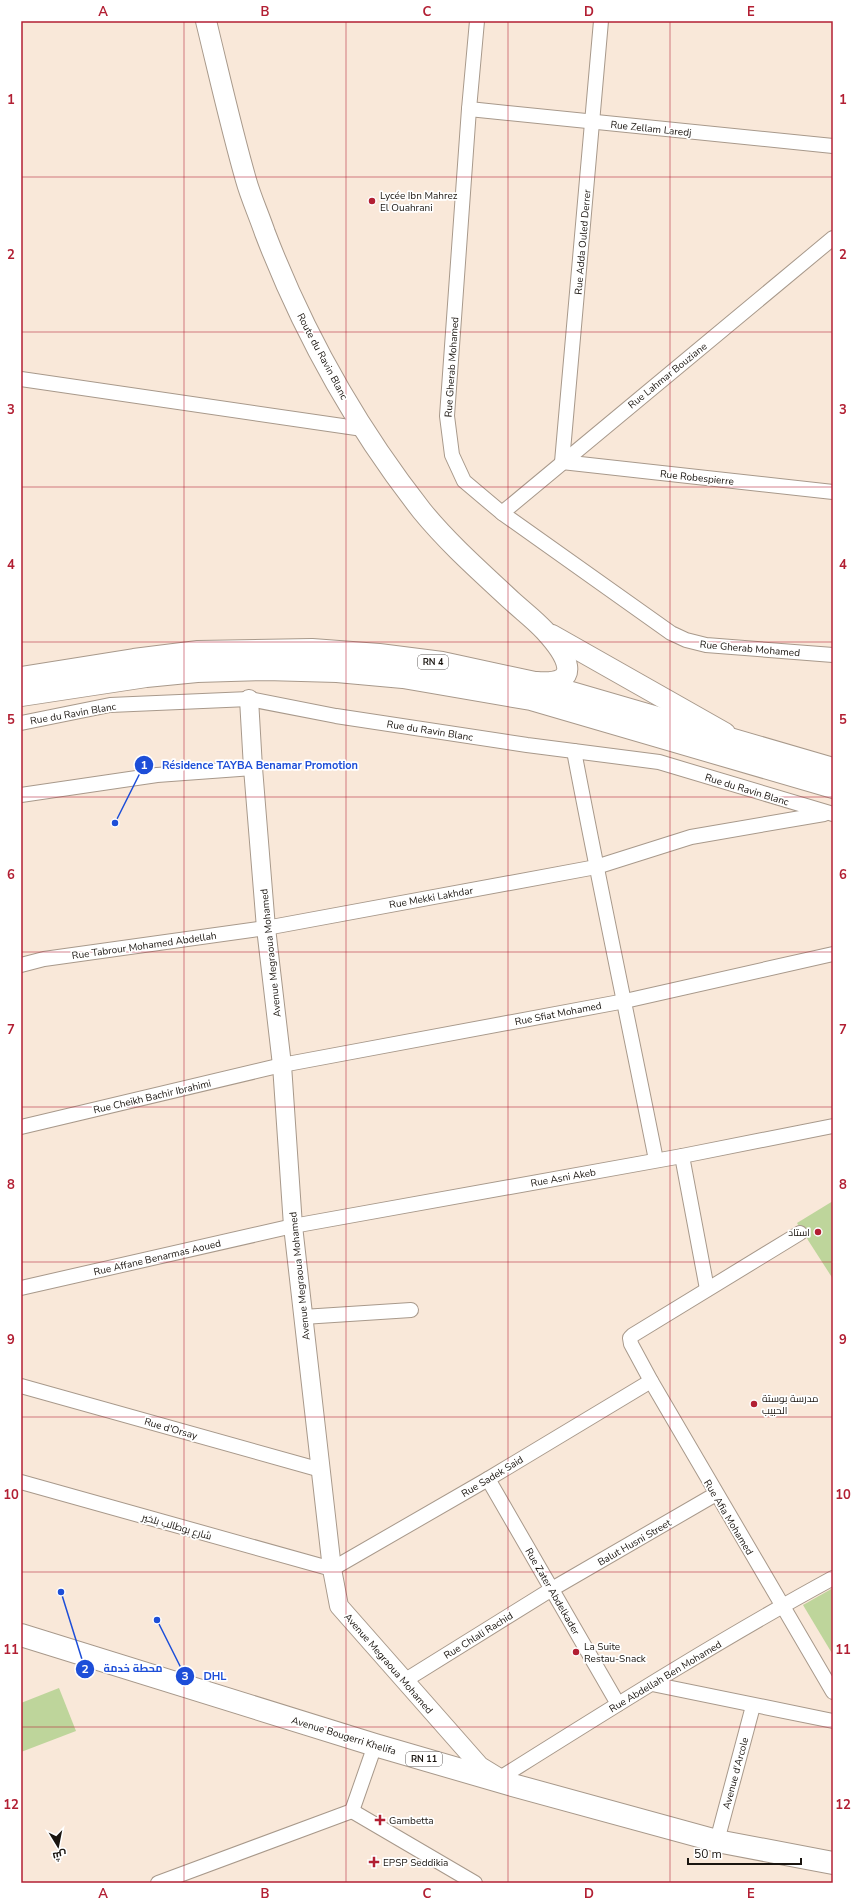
<svg xmlns="http://www.w3.org/2000/svg" width="854" height="1904" font-family="'Nunito Sans',Cairo,sans-serif">
<rect width="100%" height="100%" fill="#f9e8d9"/>
<g fill="#bed59b">
<path d="M833 1201V1279L797 1223Z"/>
<path d="M833 1588V1655L803 1605Z"/>
<path d="M59 1688 76 1731 21 1752V1703Z"/>
</g>
<g fill="none" stroke-linecap="round" stroke-linejoin="round">
<g stroke="#a8998b" stroke-width="16">
<g id="minor">
<path d="M477 21 469 109 447 416 452 455 464 481 502 513 671 633 686 640 706 645 833 655"/>
<path d="M601 21 562 462 833 492"/>
<path d="M469 109 833 146"/>
<path d="M21 379 363 429"/>
<path d="M502 513 833 238"/>
<path d="M21 723 110 705 249 699 336 716 527 745 659 762 833 814"/>
<path d="M574 751C600 888 629 1024 656 1160"/>
<path d="M21 795 157 775 253 768"/>
<path d="M21 965 44 959 266 928 596 867 691 837 824 814"/>
<path d="M21 1127 282 1065 625 1001 833 954"/>
<path d="M682 1156 707 1289"/>
<path d="M800 1233 633 1335 630 1338 631 1344 651 1381 833 1692"/>
<path d="M21 1288 293 1226 682 1156 833 1126"/>
<path d="M303 1317 411 1310"/>
<path d="M21 1386 321 1470"/>
<path d="M488 1479 618 1704"/>
<path d="M21 1482 332 1569 488 1479 651 1381"/>
<path d="M404 1681 552 1589 716 1494"/>
<path d="M652 1684 833 1721"/>
<path d="M500 1778C610 1709 719 1640 833 1578"/>
<path d="M352 1811 475 1883"/>
<path d="M352 1811 375 1745"/>
<path d="M717 1841 753 1706"/>
<path d="M158 1883 352 1811"/>
</g>
</g>
<g stroke="#a8998b" stroke-width="20">
<path id="tertiary" d="M249 699 253 768 266 928 282 1065 293 1226 332 1569 339 1606 480 1766 498 1777"/>
</g>
<g stroke="#a8998b" stroke-width="22">
<g id="secondary">
<path d="M206 21C219 74 231 128 246 180 251 198 259 215 265 233 303 332 356 427 422 511 449 544 481 572 512 601 523 611 535 620 545 631 566 654 586 686 536 682"/>
<path d="M552 635 725 733"/>
</g>
</g>
<g stroke="#a8998b" stroke-width="24">
<path id="primary" d="M21 1635 375 1745 509 1784 717 1841 833 1863"/>
</g>
<g stroke="#a8998b" stroke-width="24">
<g id="trunk">
<path d="M21 678 134 660 198 652 312 650 379 655 442 663 544 685 833 769"/>
<path d="M21 695 146 676 197 671 266 669 337 671 403 677 531 699 833 787"/>
</g>
</g>
<use href="#minor" stroke="#fff" stroke-width="14"/>
<use href="#tertiary" stroke="#fff" stroke-width="18"/>
<use href="#secondary" stroke="#fff" stroke-width="20"/>
<use href="#primary" stroke="#fff" stroke-width="22"/>
<use href="#trunk" stroke="#fff" stroke-width="22"/>
</g>
<path fill="none" stroke="#b21f33" stroke-width="1" stroke-opacity="0.55" d="M184 21V1883M346 21V1883M508 21V1883M670 21V1883M21 177H833M21 332H833M21 487H833M21 642H833M21 797H833M21 952H833M21 1107H833M21 1262H833M21 1417H833M21 1572H833M21 1727H833"/>
<g fill="#b21f33" stroke="#fff" stroke-width="1.5">
<circle cx="372" cy="201" r="4"/>
<circle cx="818" cy="1232" r="4"/>
<circle cx="754" cy="1404" r="4"/>
<circle cx="576" cy="1652" r="4"/>
<path d="M378 1814h4v4h4v4h-4v4h-4v-4h-4v-4h4z"/>
<path d="M372 1856h4v4h4v4h-4v4h-4v-4h-4v-4h4z"/>
</g>
<g text-anchor="middle" stroke-width="3.5" stroke-linejoin="round" paint-order="stroke">
<g fill="#fff" stroke="#5f5b58" stroke-width="1">
<rect x="418" y="655" width="30" height="14" rx="3"/>
<rect x="406" y="1752" width="36" height="14" rx="3"/>
</g>
<g font-size="9" font-weight="bold" fill="#1a1510">
<text x="433" y="665">RN 4</text>
<text x="424" y="1762">RN 11</text>
</g>
<g font-size="10" fill="#1a1510" stroke="#fff">
<text transform="translate(651 128) rotate(6)" y="4">Rue Zellam Laredj</text>
<text transform="translate(582 242) rotate(-85)" y="4">Rue Adda Ouled Derrer</text>
<text transform="translate(323 356) rotate(62)" y="4">Route du Ravin Blanc</text>
<text transform="translate(451 367) rotate(-86)" y="4">Rue Gherab Mohamed</text>
<text transform="translate(667 375) rotate(-39)" y="4">Rue Lahmar Bouziane</text>
<text transform="translate(697 477) rotate(6)" y="4">Rue Robespierre</text>
<text transform="translate(750 648) rotate(5)" y="4">Rue Gherab Mohamed</text>
<text transform="translate(73 713) rotate(-10)" y="4">Rue du Ravin Blanc</text>
<text transform="translate(430 730) rotate(9)" y="4">Rue du Ravin Blanc</text>
<text transform="translate(747 789) rotate(17)" y="4">Rue du Ravin Blanc</text>
<text transform="translate(431 897) rotate(-10)" y="4">Rue Mekki Lakhdar</text>
<text transform="translate(144 945) rotate(-8)" y="4">Rue Tabrour Mohamed Abdellah</text>
<text transform="translate(270 953) rotate(-96)" y="4">Avenue Megraoua Mohamed</text>
<text transform="translate(558 1013) rotate(-11)" y="4">Rue Sfiat Mohamed</text>
<text transform="translate(152 1096) rotate(-13)" y="4">Rue Cheikh Bachir Ibrahimi</text>
<text transform="translate(563 1177) rotate(-10)" y="4">Rue Asni Akeb</text>
<text transform="translate(157 1257) rotate(-13)" y="4">Rue Affane Benarmas Aoued</text>
<text transform="translate(299 1276) rotate(-96)" y="4">Avenue Megraoua Mohamed</text>
<text transform="translate(171 1428) rotate(16)" y="4">Rue d'Orsay</text>
<text transform="translate(492 1476) rotate(-31)" y="4">Rue Sadek Said</text>
<text transform="translate(729 1517) rotate(59)" y="4">Rue Afia Mohamed</text>
<text transform="translate(177 1526) rotate(16)" y="4">شارع بوطالب بلخير</text>
<text transform="translate(634 1542) rotate(-30)" y="4">Balut Husni Street</text>
<text transform="translate(553 1591) rotate(60)" y="4">Rue Zater Abdelkader</text>
<text transform="translate(478 1635) rotate(-32)" y="4">Rue Chlali Rachid</text>
<text transform="translate(389 1663) rotate(49)" y="4">Avenue Megraoua Mohamed</text>
<text transform="translate(665 1676) rotate(-31)" y="4">Rue Abdellah Ben Mohamed</text>
<text transform="translate(344 1735) rotate(17)" y="4">Avenue Bougerri Khelifa</text>
<text transform="translate(735 1773) rotate(-75)" y="4">Avenue d'Arcole</text>
</g>
<g font-size="10" fill="#1a1510" stroke="#fff" text-anchor="start">
<text x="380" y="199">Lycée Ibn Mahrez<tspan x="380" dy="12">El Ouahrani</tspan></text>
<text x="810" y="1236" text-anchor="end">استاد</text>
<text x="762" y="1402">مدرسة بوستة<tspan x="762" dy="12">الحبيب</tspan></text>
<text x="584" y="1650">La Suite<tspan x="584" dy="12">Restau-Snack</tspan></text>
<text x="389" y="1824">Gambetta</text>
<text x="383" y="1866">EPSP Seddikia</text>
</g>
</g>
<path fill="none" stroke="#1d4ed8" stroke-width="1.5" d="M115 823L144 765M61 1592L85 1669M157 1620L185 1676"/>
<g fill="#1d4ed8" stroke="#fff" stroke-width="1.5">
<circle cx="115" cy="823" r="4"/>
<circle cx="61" cy="1592" r="4"/>
<circle cx="157" cy="1620" r="4"/>
<circle cx="144" cy="765" r="10"/>
<circle cx="85" cy="1669" r="10"/>
<circle cx="185" cy="1676" r="10"/>
</g>
<g font-size="12" text-anchor="middle" font-weight="bold" fill="#fff">
<text x="144" y="769">1</text>
<text x="85" y="1673">2</text>
<text x="185" y="1680">3</text>
</g>
<g font-size="11" text-anchor="middle" font-weight="bold" fill="#1d4ed8" stroke="#fff" stroke-width="3.5" stroke-linejoin="round" paint-order="stroke">
<text x="260" y="769">Résidence TAYBA Benamar Promotion</text>
<text x="133" y="1672">محطة خدمة</text>
<text x="215" y="1680">DHL</text>
</g>
<rect width="854" height="1904" fill="none" stroke="#ffffff" stroke-width="44"/>
<g transform="translate(58 1846) rotate(170)" stroke="#ffffff" stroke-width="3" paint-order="stroke">
<path d="M0-3L7 15L0 10L-7 15Z" fill="#1a1510"/>
<text y="-6" font-size="11" font-weight="bold" text-anchor="middle" fill="#1a1510">ش</text>
</g>
<path d="M688 1858v6h113v-6" fill="none" stroke="#1a1510" stroke-width="2"/>
<text x="694" y="1858" font-size="12" fill="#1a1510" stroke="#ffffff" stroke-width="3" paint-order="stroke">50 m</text>
<rect x="22" y="22" width="810" height="1860" fill="none" stroke="#b21f33" stroke-width="1.5"/>
<g font-size="13" text-anchor="middle" font-weight="bold" fill="#b21f33">
<text x="103" y="16">A</text>
<text x="265" y="16">B</text>
<text x="427" y="16">C</text>
<text x="589" y="16">D</text>
<text x="751" y="16">E</text>
<text x="11" y="104">1</text>
<text x="843" y="104">1</text>
<text x="11" y="259">2</text>
<text x="843" y="259">2</text>
<text x="11" y="414">3</text>
<text x="843" y="414">3</text>
<text x="11" y="569">4</text>
<text x="843" y="569">4</text>
<text x="11" y="724">5</text>
<text x="843" y="724">5</text>
<text x="11" y="879">6</text>
<text x="843" y="879">6</text>
<text x="11" y="1034">7</text>
<text x="843" y="1034">7</text>
<text x="11" y="1189">8</text>
<text x="843" y="1189">8</text>
<text x="11" y="1344">9</text>
<text x="843" y="1344">9</text>
<text x="11" y="1499">10</text>
<text x="843" y="1499">10</text>
<text x="11" y="1654">11</text>
<text x="843" y="1654">11</text>
<text x="11" y="1809">12</text>
<text x="843" y="1809">12</text>
<text x="103" y="1898">A</text>
<text x="265" y="1898">B</text>
<text x="427" y="1898">C</text>
<text x="589" y="1898">D</text>
<text x="751" y="1898">E</text>
</g>
</svg>
